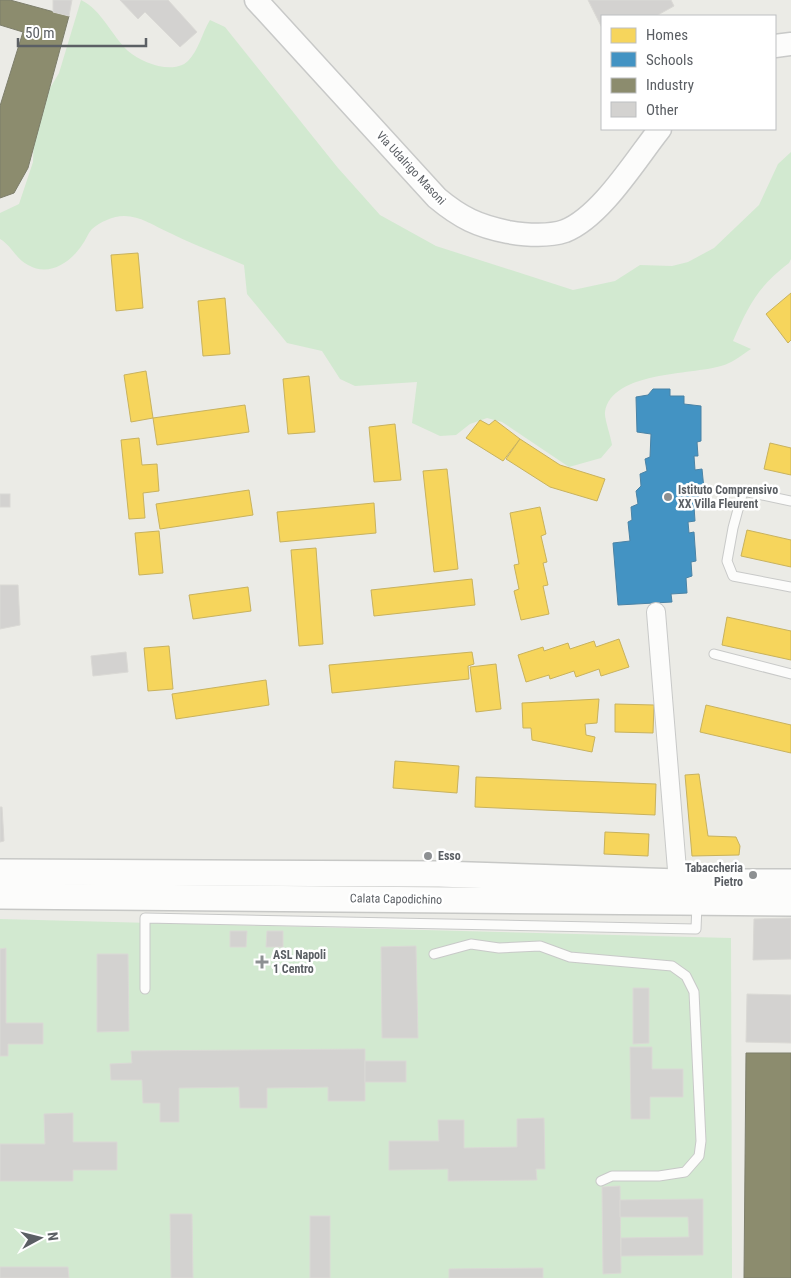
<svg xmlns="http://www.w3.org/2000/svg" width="791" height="1278" font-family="'Roboto Condensed',sans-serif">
<rect width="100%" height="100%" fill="#ebebe6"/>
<g fill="#d2e9d0">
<path d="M81 0C101 9 112 36 128 51 142 63 173 75 188 61 199 50 202 33 210 20L225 27 338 168 380 215 436 246 573 290 615 281 640 265 672 266 688 262 714 248 759 205 778 164 791 152V259L789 263C758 287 749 304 733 341L751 349C742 355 732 363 721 366 691 375 612 371 605 412 604 418 611 437 612 445L601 458 569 467 502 422 487 418 470 424 456 435 440 436 412 423 417 382 355 386 340 379 322 351 287 343 247 294 244 265C219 254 194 245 170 233 154 226 141 216 124 216 113 216 100 222 92 229 88 233 86 240 82 245 70 263 49 277 28 265 16 259 11 245 0 239V213L19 204 33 162 34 130 43 100 59 73Z"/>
<path d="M0 919 731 938 732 1278H0Z"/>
</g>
<g fill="#f6d55c" stroke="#c8b25e">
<path d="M138 253 143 308 116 311 111 255Z"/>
<path d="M791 293V340L788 343 766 314Z"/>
<path d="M225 298 230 354 203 356 198 301Z"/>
<path d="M146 371 153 418 131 422 124 375Z"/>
<path d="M309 376 315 432 288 434 283 379Z"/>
<path d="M245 405 249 432 157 445 153 418Z"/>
<path d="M480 420 489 425 495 420 520 439 503 461 466 438Z"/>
<path d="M395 424 401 480 374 482 369 427Z"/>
<path d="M139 438 142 465 157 464 159 491 143 493 145 518 129 519 121 440Z"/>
<path d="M520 439 560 465 605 479 597 501 550 487 506 459Z"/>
<path d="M770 443 791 448V475L764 469Z"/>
<path d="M447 469 458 569 434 572 423 471Z"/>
<path d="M249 490 253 515 160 529 156 504Z"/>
<path d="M374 503 376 533 280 542 277 512Z"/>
<path d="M540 507 546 534 541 536 547 562 543 563 548 585 543 586 549 614 521 620 514 591 519 589 514 565 519 564 510 513Z"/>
<path d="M747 530 791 540V567L741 556Z"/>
<path d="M159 531 163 573 139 575 135 533Z"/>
<path d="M316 548 323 644 299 646 291 550Z"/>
<path d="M472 579 475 605 374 616 371 590Z"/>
<path d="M248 587 251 611 193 619 189 595Z"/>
<path d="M727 617 791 631V660L722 645Z"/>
<path d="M619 639 629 667 601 676 599 669 576 677 574 671 550 679 549 675 526 682 518 655 543 647 544 651 568 643 570 649 594 641 596 647Z"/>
<path d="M169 646 173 689 148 691 144 648Z"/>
<path d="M472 652 474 664 468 666 469 679 332 693 329 665Z"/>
<path d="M496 664 501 709 476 712 470 667Z"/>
<path d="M266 680 269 705 176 719 172 694Z"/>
<path d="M599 699 597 723 585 724 586 735 595 737 592 752 532 740 531 728H523L522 703Z"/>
<path d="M615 704 654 705 653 733 615 732Z"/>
<path d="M706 705 791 725V753L700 732Z"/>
<path d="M395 761 459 766 457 793 393 788Z"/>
<path d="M699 774 708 836 736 837 740 846 739 855 692 856 685 775Z"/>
<path d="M476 777 656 784 655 815 475 807Z"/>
<path d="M605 832 649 834 648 856 604 854Z"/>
</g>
<path fill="#4393c3" stroke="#4a83a6" d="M653 389H670V396H684V404L701 406V441L697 442 698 456H694L695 470 702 469 704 489 698 490 699 505 694 506 695 521 688 522 689 533 694 532 696 561 691 562 692 576 686 578 687 593 671 594 672 602 618 605 613 543 630 541 628 522 632 520 631 507 638 504 636 491 641 486 640 474 647 471 645 459 650 457 651 434 637 432 636 397 648 395Z"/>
<g fill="#8c8c6e" stroke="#7d7e6b">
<path d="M0 0H10L69 16 28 168 14 193 0 198V106L23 32 0 25Z"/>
<path d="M746 1053H791V1278H744Z"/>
</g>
<g fill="#d3d2d0" stroke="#dad9d5">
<path d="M53 0H72L69 16 53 12Z"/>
<path d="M120 0H168L197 32 180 47 145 12 138 19Z"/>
<path d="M588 0H671L674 6 656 16H602V28Z"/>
<rect x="0" y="494" width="10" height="13"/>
<path d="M0 585H18L20 625 0 629Z"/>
<path d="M126 652 128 672 93 676 91 656Z"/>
<path d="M0 807H2L4 841 0 842Z"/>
<path d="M791 918V959L753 960 754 919Z"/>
<path d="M230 931H247L246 947H230Z"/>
<path d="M267 931H283V947H266Z"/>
<path d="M416 946 418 1038H382L381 947Z"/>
<path d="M6 948V1023H43V1044H8V1056H0V949Z"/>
<path d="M97 954H128L129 1031 97 1032Z"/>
<path d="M633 988H649V1043L633 1044Z"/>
<path d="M747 994 791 995V1043L746 1042Z"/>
<path d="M630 1047H652V1069H683V1097H650V1119H631Z"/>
<path d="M365 1049V1101H328V1087L267 1088V1108H240L239 1087 179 1088V1122H160V1103H143L142 1080H111L110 1064 132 1063 131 1051Z"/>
<rect x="365" y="1061" width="41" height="21"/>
<path d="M73 1113V1142H117V1170H73V1181H0V1144H45L44 1114Z"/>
<path d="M544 1118 545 1169H536L537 1180 448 1181V1169L389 1170V1141H439L438 1120H464V1148L517 1147V1119Z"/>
<path d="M620 1186 621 1273 603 1274 602 1187Z"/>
<path d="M703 1199V1255L621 1256V1238L689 1237 688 1217H620V1200Z"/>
<path d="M170 1214H192L193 1278H171Z"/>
<rect x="310" y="1216" width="20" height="62"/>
<path d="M0 1267H68L69 1278H0Z"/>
<path d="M543 1268V1278H449V1269Z"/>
</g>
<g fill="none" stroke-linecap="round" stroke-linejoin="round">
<g stroke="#c8c9c8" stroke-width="11">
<g id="service">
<path d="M791 501 743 491 733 528 727 561 733 576 791 587"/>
<path d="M714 654 791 674"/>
<path d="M434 954 471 944 499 948 540 946 570 957 672 966 686 976 694 992 701 1141 699 1156 685 1172 659 1176H612L601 1181"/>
<path d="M145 989V918L696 929 697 904"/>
</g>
</g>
<g stroke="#c8c9c8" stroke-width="20">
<path id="minor" d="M656 612 678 882"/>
</g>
<g stroke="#c8c9c8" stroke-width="25">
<g id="tertiary">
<path d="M256 0 437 198C461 218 478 226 508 232 526 235 547 237 565 231 601 217 636 159 660 129"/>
<path d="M775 46 791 44"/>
</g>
</g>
<g stroke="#c7c8c6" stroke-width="28">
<g id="secondary">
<path d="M0 872 439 874 678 882H791"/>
<path d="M0 896 791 903"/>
</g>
</g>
<use href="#service" stroke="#fcfcfb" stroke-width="9"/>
<use href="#minor" stroke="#fcfcfb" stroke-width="18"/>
<use href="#tertiary" stroke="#fcfcfb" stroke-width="22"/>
<use href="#secondary" stroke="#fcfcfb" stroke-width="25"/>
</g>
<g fill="#8d9092" stroke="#fff" stroke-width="2">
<circle cx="668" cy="497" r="5"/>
<circle cx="428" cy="856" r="5"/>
<circle cx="753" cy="875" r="5"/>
<path d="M259.5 954.5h5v5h5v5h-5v5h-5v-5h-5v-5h5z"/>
</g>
<g text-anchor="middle" stroke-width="5" stroke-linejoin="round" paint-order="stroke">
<g font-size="12" fill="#5b5f64" stroke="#fff">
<text transform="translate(411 168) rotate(47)" y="4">Via Udalrigo Masoni</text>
<text transform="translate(396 899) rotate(1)" y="4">Calata Capodichino</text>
</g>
<g font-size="12" font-weight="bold" fill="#5b5f64" stroke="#fff" text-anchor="start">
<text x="678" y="494">Istituto Comprensivo<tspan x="678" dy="14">XX Villa Fleurent</tspan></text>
<text x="438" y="860">Esso</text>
<text x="743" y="872" text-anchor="end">Tabaccheria<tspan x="743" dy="14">Pietro</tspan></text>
<text x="273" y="959">ASL Napoli<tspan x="273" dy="14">1 Centro</tspan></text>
</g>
</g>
<rect x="601" y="15" width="175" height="115" fill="#ffffff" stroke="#bdbfc1"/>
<rect x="611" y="28" width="25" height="15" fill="#f6d55c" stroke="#bdbfc1"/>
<text x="646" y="40" font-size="15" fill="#5b5f64">Homes</text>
<rect x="611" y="52" width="25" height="15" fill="#4393c3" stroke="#bdbfc1"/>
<text x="646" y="65" font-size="15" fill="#5b5f64">Schools</text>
<rect x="611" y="78" width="25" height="15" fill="#8c8c6e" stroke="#bdbfc1"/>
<text x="646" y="90" font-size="15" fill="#5b5f64">Industry</text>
<rect x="611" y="102" width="25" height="15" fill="#d3d2d0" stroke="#bdbfc1"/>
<text x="646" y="115" font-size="15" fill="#5b5f64">Other</text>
<g transform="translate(40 1238) rotate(83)" stroke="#ffffff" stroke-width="4" paint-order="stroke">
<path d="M0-4L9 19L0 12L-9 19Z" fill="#5b5f64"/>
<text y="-8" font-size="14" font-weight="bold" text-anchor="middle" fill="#5b5f64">N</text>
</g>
<path d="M18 38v8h128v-8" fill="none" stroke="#5b5f64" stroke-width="2.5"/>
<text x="25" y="38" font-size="15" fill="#5b5f64" stroke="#ffffff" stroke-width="4" paint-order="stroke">50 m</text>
</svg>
